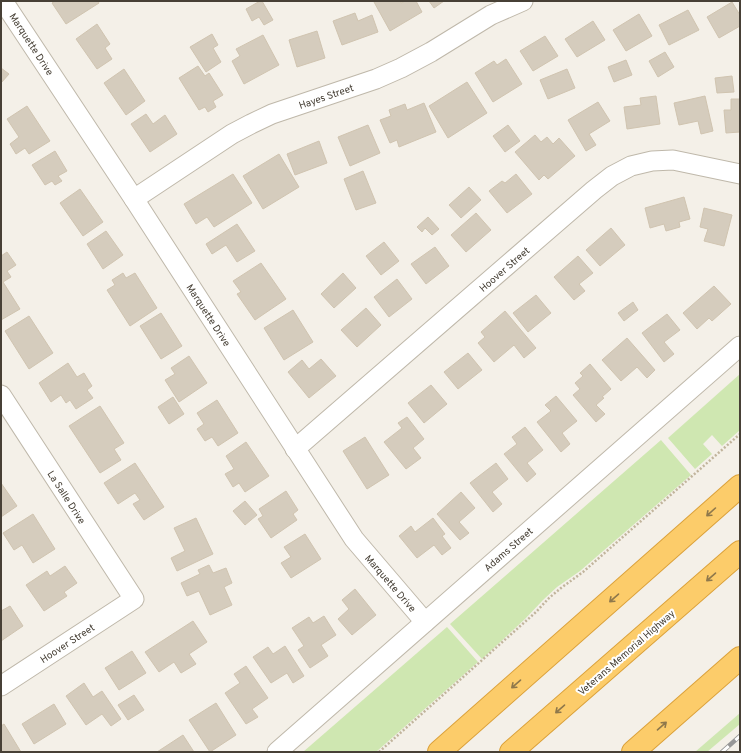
<svg xmlns="http://www.w3.org/2000/svg" width="741" height="753" font-family="Overpass,sans-serif">
<rect width="100%" height="100%" fill="#f4f0e8"/>
<g fill="#cfe7b1">
<path d="M740 374V430L722 446 712 435 703 444 712 454 695 469 668 438Z"/>
<path d="M661 440 691 475 580 571 557 587 543 600 525 619 482 659 450 624Z"/>
<path d="M447 627 478 662 376 752H303Z"/>
<path d="M740 713V724L707 752H695Z"/>
</g>
<g fill="#d5ccbd" stroke="#d0c4b0">
<path d="M55 1H98L99 3 66 24 52 3Z"/>
<path d="M260 1H262L273 20 264 25 259 17 252 21 246 9Z"/>
<path d="M376 1H400L401 3 405 1H416L422 12 390 31 374 2Z"/>
<path d="M429 1H444L434 8Z"/>
<path d="M732 2 740 15V26L719 38 707 17Z"/>
<path d="M688 10 699 30 669 45 659 25Z"/>
<path d="M355 13 358 21 372 15 378 32 342 45 333 21Z"/>
<path d="M639 14 652 36 626 51 613 30Z"/>
<path d="M593 21 605 40 577 57 565 39Z"/>
<path d="M97 24 110 44 105 48 112 59 97 69 76 39Z"/>
<path d="M317 31 325 58 297 67 289 40Z"/>
<path d="M212 34 218 45 213 48 221 62 206 72 190 47Z"/>
<path d="M263 35 279 65 244 84 232 61 240 56 236 49Z"/>
<path d="M545 36 558 56 533 71 520 51Z"/>
<path d="M665 52 674 67 658 77 649 61Z"/>
<path d="M506 59 522 84 493 102 475 73 494 61 497 65Z"/>
<path d="M626 60 632 75 614 82 608 67Z"/>
<path d="M198 66 205 76 209 73 223 95 213 101 216 107 208 112 205 107 199 110 179 78Z"/>
<path d="M1 68 9 74 1 83Z"/>
<path d="M124 69 145 101 126 115 104 83Z"/>
<path d="M567 69 575 88 548 99 540 80Z"/>
<path d="M732 76 734 92 717 93 715 78Z"/>
<path d="M467 82 487 113 448 138 429 106Z"/>
<path d="M656 96 660 124 627 129 624 107 641 105 640 98Z"/>
<path d="M705 96 713 131 701 134 698 121 679 125 674 103Z"/>
<path d="M731 99H740V132L726 133 724 110H731Z"/>
<path d="M598 102 610 121 589 134 596 145 586 151 568 120Z"/>
<path d="M424 103 436 132 399 147 397 140 390 143 380 120 391 116 389 110 405 104 407 110Z"/>
<path d="M27 106 50 141 29 154 25 148 16 154 10 144 19 137 7 119Z"/>
<path d="M146 114 153 124 165 115 177 134 150 152 131 124Z"/>
<path d="M368 125 380 153 350 166 338 137Z"/>
<path d="M508 125 520 141 505 152 493 136Z"/>
<path d="M535 135 541 142 547 137 553 144 559 138 575 156 548 179 544 175 539 180 515 152Z"/>
<path d="M319 141 327 163 295 175 287 154Z"/>
<path d="M55 151 67 171 58 176 62 181 55 185 52 181 45 185 32 165Z"/>
<path d="M279 154 299 187 263 209 243 176Z"/>
<path d="M363 171 376 203 356 210 344 179Z"/>
<path d="M233 174 252 203 214 227 207 217 196 224 184 204Z"/>
<path d="M516 174 532 194 507 213 489 191 502 181 505 183Z"/>
<path d="M469 187 481 200 461 218 449 205Z"/>
<path d="M80 189 103 222 83 236 60 203Z"/>
<path d="M684 197 690 219 679 222 680 227 666 231 664 224 650 228 645 208Z"/>
<path d="M704 208 732 215 724 246 704 241 708 229 700 227Z"/>
<path d="M476 213 491 230 466 252 451 235Z"/>
<path d="M428 217 439 229 432 235 425 228 422 232 417 227Z"/>
<path d="M237 224 255 251 237 262 226 245 212 254 206 244Z"/>
<path d="M611 228 625 245 600 266 586 250Z"/>
<path d="M106 231 123 255 103 269 87 244Z"/>
<path d="M384 242 399 261 381 275 366 256Z"/>
<path d="M435 247 449 266 426 284 411 264Z"/>
<path d="M7 252 16 265 7 271 11 277 3 282 20 309 1 320V256Z"/>
<path d="M578 256 593 273 579 284 585 291 574 300 554 277Z"/>
<path d="M261 263 286 299 255 320 237 294 241 292 233 281Z"/>
<path d="M123 273 126 278 135 273 157 308 130 326 107 290 115 285 112 280Z"/>
<path d="M343 273 356 288 334 308 321 294Z"/>
<path d="M397 279 412 299 389 317 374 297Z"/>
<path d="M714 286 731 304 712 321 709 318 697 329 683 313Z"/>
<path d="M536 295 551 313 528 332 513 313Z"/>
<path d="M633 302 638 310 624 321 618 313Z"/>
<path d="M366 308 381 325 357 347 341 330Z"/>
<path d="M293 310 313 342 284 360 264 328Z"/>
<path d="M505 311 536 348 524 358 514 345 494 362 478 343 485 337 481 332Z"/>
<path d="M161 313 182 346 161 359 140 326Z"/>
<path d="M667 314 680 330 664 342 674 354 664 362 642 333Z"/>
<path d="M29 316 53 353 29 369 5 331Z"/>
<path d="M627 338 655 370 647 378 637 367 621 381 602 360Z"/>
<path d="M468 353 482 370 458 389 444 372Z"/>
<path d="M189 356 207 383 179 402 165 380 175 374 171 368Z"/>
<path d="M321 359 336 376 309 398 288 372 302 360 309 369Z"/>
<path d="M68 363 77 377 84 373 92 386 87 390 93 398 76 409 70 400 66 403 61 395 51 402 39 383Z"/>
<path d="M590 364 611 389 602 397 604 398 596 405 605 414 596 422 573 395 580 389 575 383 583 376 580 373Z"/>
<path d="M431 385 447 404 424 423 408 403Z"/>
<path d="M556 396 577 421 562 433 570 444 561 452 537 422 551 411 545 405Z"/>
<path d="M173 397 184 414 169 424 158 407Z"/>
<path d="M217 400 238 433 218 446 212 437 205 441 197 429 204 424 197 413Z"/>
<path d="M100 406 124 443 114 449 121 460 100 473 69 426Z"/>
<path d="M407 417 424 439 413 448 421 458 406 469 384 442 402 428 398 423Z"/>
<path d="M525 427 543 450 527 463 536 474 527 482 504 454 517 444 512 437Z"/>
<path d="M365 437 389 475 367 489 343 451Z"/>
<path d="M246 442 269 476 245 492 239 483 233 487 225 474 234 469 226 456Z"/>
<path d="M135 463 164 507 144 520 133 504 140 500 135 493 118 504 104 483Z"/>
<path d="M496 463 508 479 492 492 502 504 493 512 470 483Z"/>
<path d="M1 483 17 506 1 517Z"/>
<path d="M286 491 298 510 293 514 297 520 271 538 258 519 263 516 259 509Z"/>
<path d="M461 492 475 508 459 522 469 533 460 540 437 514Z"/>
<path d="M245 501 257 515 245 525 233 511Z"/>
<path d="M33 514 55 549 33 563 22 545 14 550 3 533Z"/>
<path d="M196 518 213 554 177 571 171 558 185 551 174 528Z"/>
<path d="M433 518 445 534 442 536 451 548 442 555 434 545 417 558 399 536 411 526 415 532Z"/>
<path d="M305 534 321 559 291 578 281 563 291 557 284 547Z"/>
<path d="M209 565 213 573 226 568 232 583 224 587 232 605 210 615 199 591 187 596 181 583 200 574 198 570Z"/>
<path d="M65 566 77 583 64 592 67 596 44 611 26 585 47 571 50 576Z"/>
<path d="M355 589 376 615 352 635 338 619 349 609 342 600Z"/>
<path d="M10 606 23 626 1 641V611Z"/>
<path d="M324 616 336 635 321 645 328 656 310 668 298 650 304 646 292 628 309 617 313 623Z"/>
<path d="M193 621 207 642 189 654 196 664 181 673 174 662 159 672 145 652Z"/>
<path d="M285 646 304 676 293 683 287 673 271 683 253 657 268 647 273 654Z"/>
<path d="M132 651 146 673 119 690 105 668Z"/>
<path d="M246 666 268 698 252 709 258 717 246 724 225 693 240 683 234 674Z"/>
<path d="M84 683 93 697 102 691 121 719 111 726 102 714 86 725 66 696Z"/>
<path d="M134 695 144 710 128 720 118 705Z"/>
<path d="M216 703 236 735 210 752 189 720Z"/>
<path d="M54 704 66 724 34 744 22 724Z"/>
<path d="M4 724 21 752H1V726Z"/>
<path d="M183 735 194 752H157Z"/>
</g>
<g fill="none" stroke-linecap="round" stroke-linejoin="round">
<g stroke="#bfb8aa" stroke-width="21">
<g id="minor">
<path d="M3 1 134 199 354 539 425 622"/>
<path d="M134 199 232 134 251 124 272 114 376 79 401 68 431 52 491 15 523 1"/>
<path d="M1 395 134 599 1 686"/>
<path d="M295 449 594 190 612 176 631 166 652 161 673 160 740 174"/>
<path d="M277 752 740 346"/>
</g>
</g>
<g stroke="#dba13a" stroke-width="24">
<g id="motorway">
<path d="M439 752 740 486"/>
<path d="M511 752 740 552"/>
<path d="M633 752 740 658"/>
</g>
</g>
<path stroke="#c1b49c" stroke-width="2.5" stroke-dasharray="2 2" stroke-linecap="butt" d="M379 752 536 612 549 598 561 588 583 572 740 434"/>
<use href="#minor" stroke="#fff" stroke-width="19"/>
<use href="#motorway" stroke="#fccc6a" stroke-width="22"/>
<g stroke="#979797" stroke-width="4.5">
<path id="rail" d="M722 752 740 736"/>
</g>
<use href="#rail" stroke="#fff" stroke-width="3" stroke-dasharray="9" stroke-linecap="butt"/>
</g>
<defs><path id="oneway-shaft" d="M-6 0H5M1.5-3L5.5 0L1.5 3" fill="none" stroke-width="1.6" stroke-linecap="round" stroke-linejoin="round"/></defs>
<g stroke="#8f784b">
<use href="#oneway-shaft" transform="translate(711 512) rotate(138)"/>
<use href="#oneway-shaft" transform="translate(711 577) rotate(139)"/>
<use href="#oneway-shaft" transform="translate(614 598) rotate(139)"/>
<use href="#oneway-shaft" transform="translate(516 684) rotate(139)"/>
<use href="#oneway-shaft" transform="translate(560 709) rotate(139)"/>
<use href="#oneway-shaft" transform="translate(662 726) rotate(-41)"/>
</g>
<g text-anchor="middle" stroke-width="4" stroke-linejoin="round" paint-order="stroke">
<g font-size="10" fill="#474036" stroke="#fff">
<text transform="translate(32 44) rotate(57)" y="4">Marquette Drive</text>
<text transform="translate(326 96) rotate(-19)" y="4">Hayes Street</text>
<text transform="translate(504 269) rotate(-41)" y="4">Hoover Street</text>
<text transform="translate(209 315) rotate(57)" y="4">Marquette Drive</text>
<text transform="translate(67 497) rotate(57)" y="4">La Salle Drive</text>
<text transform="translate(508 549) rotate(-41)" y="4">Adams Street</text>
<text transform="translate(391 583) rotate(49)" y="4">Marquette Drive</text>
<text transform="translate(67 643) rotate(-33)" y="4">Hoover Street</text>
<text transform="translate(626 652) rotate(-41)" y="4">Veterans Memorial Highway</text>
</g>
</g>
<rect width="741" height="753" fill="none" stroke="#474036" stroke-width="4"/>
</svg>
